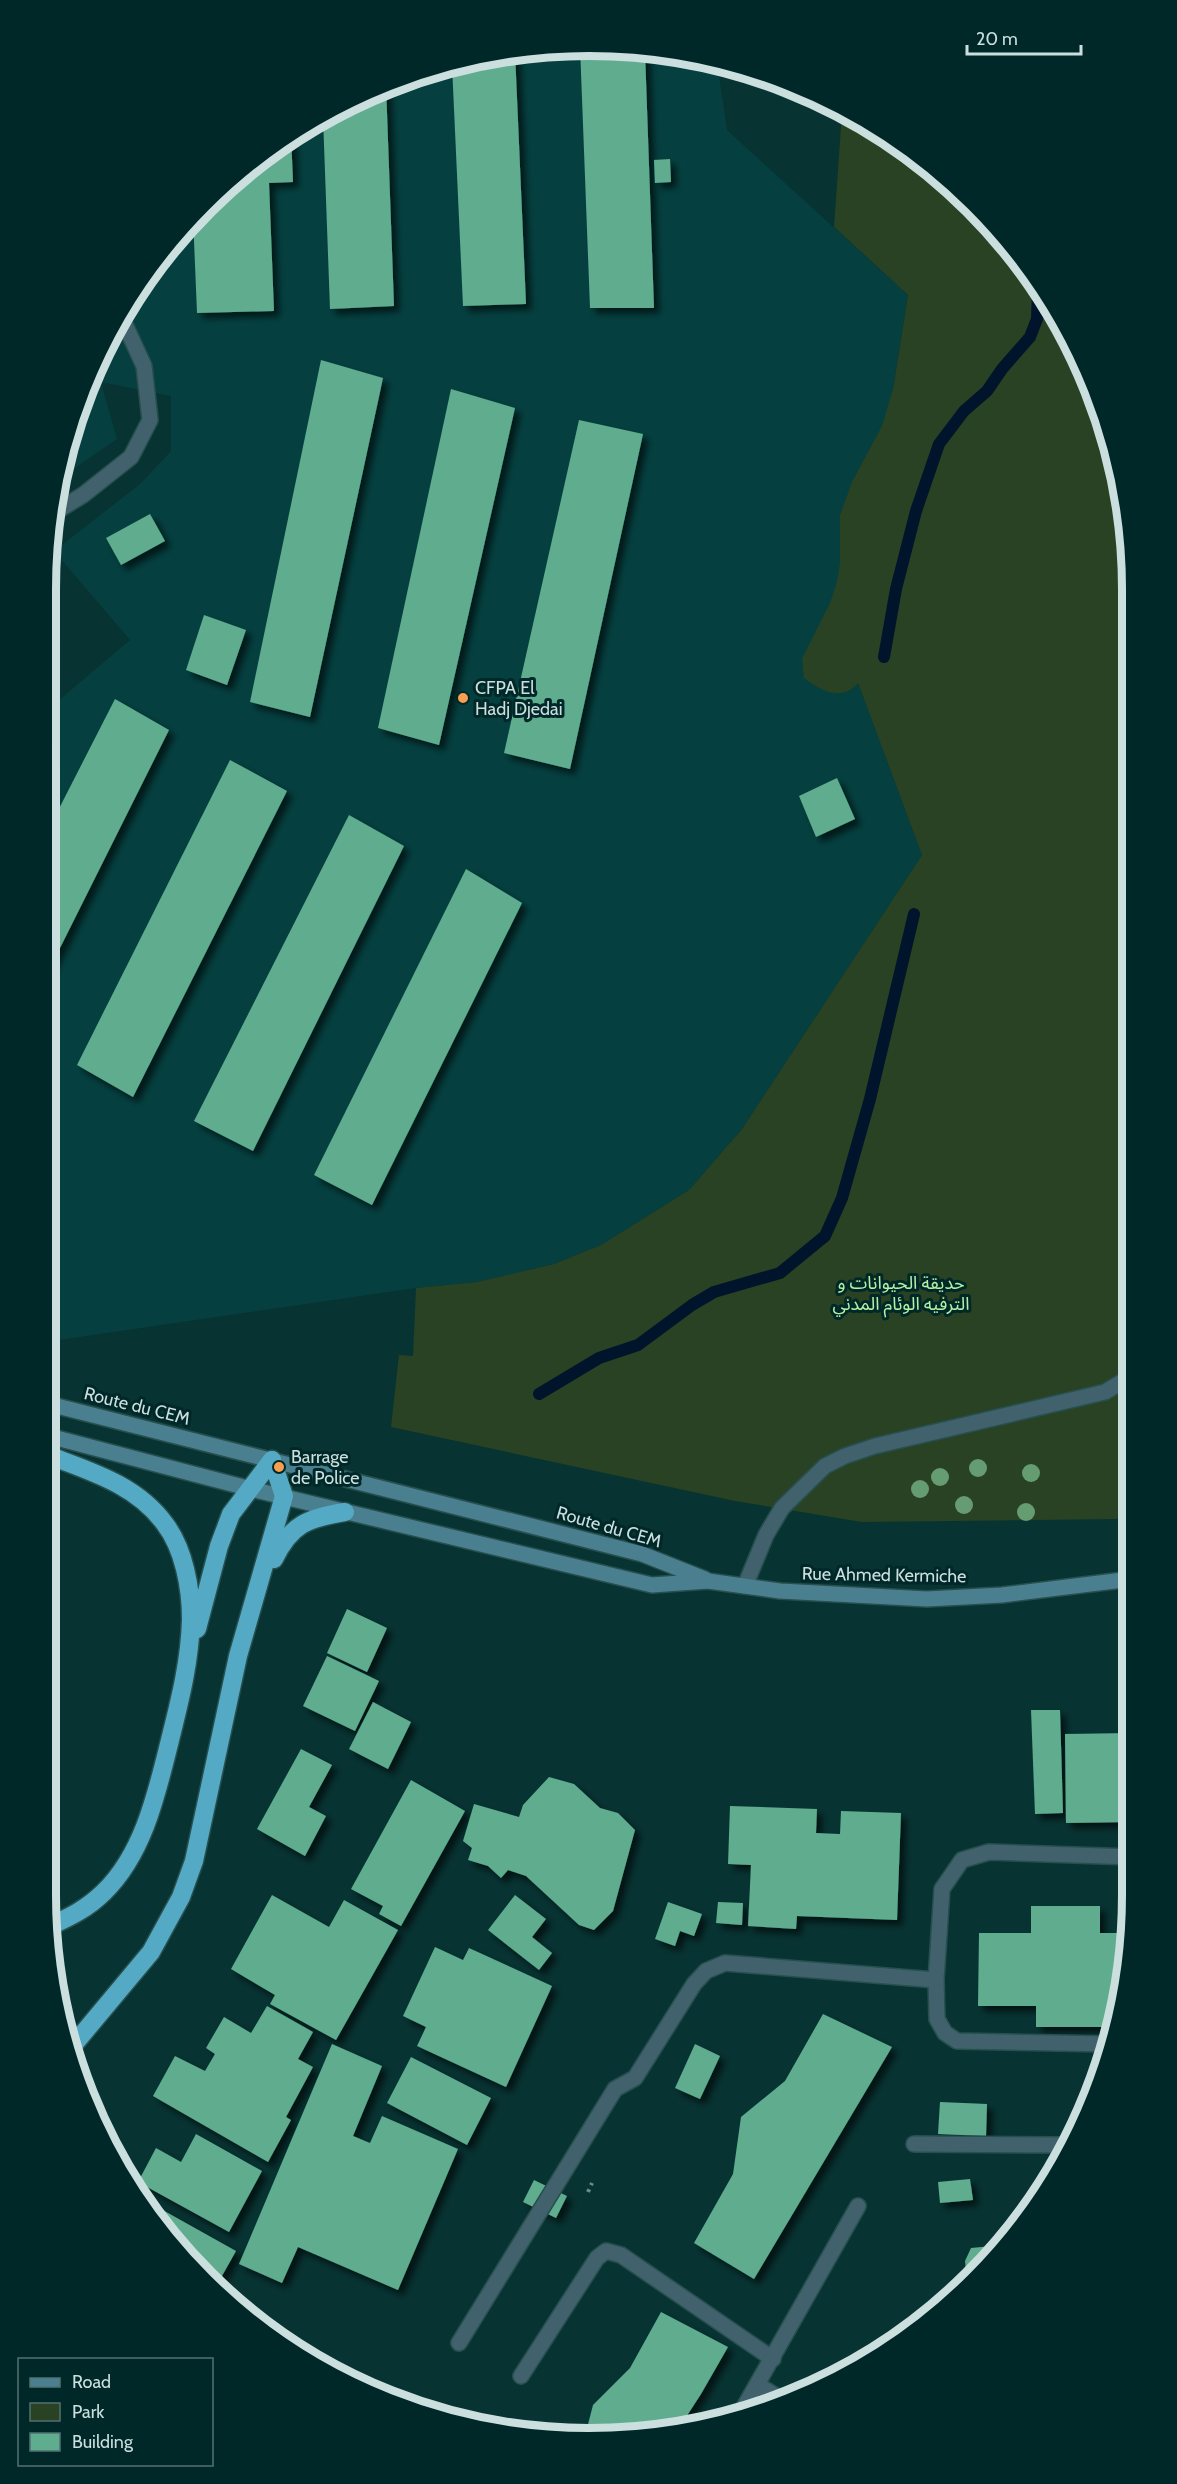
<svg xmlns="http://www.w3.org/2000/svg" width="1177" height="2484" font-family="Cabin,'Noto Sans Arabic',sans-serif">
<defs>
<filter id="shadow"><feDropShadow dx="5.5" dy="5.5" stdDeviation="3" flood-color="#0009"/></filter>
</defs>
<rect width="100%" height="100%" fill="#073332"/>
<path fill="#053f3f" d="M589 45 695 56 717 62 727 130 908 295 849 659 922 855 742 1129 689 1190 601 1245 554 1264 477 1282 416 1288 45 1342V712L130 640 54 551 140 484 171 451V396L101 382 117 439 56 481 87 380 88 378 100 382 94 366 137 286 204 204 287 136 381 86 483 55Z"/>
<path fill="#294223" d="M842 112 919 157 1019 257 1090 380 1127 517 1131 1515 1116 1519 862 1522 735 1501 391 1427 399 1355 413 1356 416 1288 477 1282 554 1264 601 1245 689 1190 742 1129 922 855 858 683C842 702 821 691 804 678L802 659 830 603 837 582 840 563V515L852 482 882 426 893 389 908 295 834 227Z"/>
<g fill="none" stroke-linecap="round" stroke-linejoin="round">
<g stroke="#00152b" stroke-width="12">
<path d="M884 657 896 589 916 511 939 444 964 411 987 391 1002 369 1030 337 1037 319 1038 289"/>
<path d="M539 1394 599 1358 638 1345 692 1305 714 1292 780 1273 825 1236 842 1198 870 1099 914 914"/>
</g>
</g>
<g fill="#5ead8e" filter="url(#shadow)">
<path d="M589 45 645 51 654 308H590L580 46Z"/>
<path d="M515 52 526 304 463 306 452 65 483 55Z"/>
<path d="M386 85 394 306 330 309 323 117Z"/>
<path d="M291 134 293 182 269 183 274 311 197 313 193 217 204 204Z"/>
<path d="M670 159 671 182 655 183 654 160Z"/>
<path d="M321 360 383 378 310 717 250 702Z"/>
<path d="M451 389 515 408 439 745 378 728Z"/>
<path d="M579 420 643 434 570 769 504 753Z"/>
<path d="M150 514 165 541 121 565 106 538Z"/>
<path d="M204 615 246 630 227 685 186 670Z"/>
<path d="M115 699 169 730 45 978V836Z"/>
<path d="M230 760 287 791 133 1097 77 1065Z"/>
<path d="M837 778 855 819 816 837 799 796Z"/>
<path d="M349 815 404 846 253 1151 194 1121Z"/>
<path d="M466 869 522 903 372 1205 314 1175Z"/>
<path d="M347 1609 387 1628 367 1672 327 1653Z"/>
<path d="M327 1656 379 1681 355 1731 303 1706Z"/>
<path d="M373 1702 411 1722 388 1769 349 1749Z"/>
<path d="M1031 1710H1060L1063 1813 1035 1814Z"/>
<path d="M1131 1733 1132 1822 1066 1823 1065 1734Z"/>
<path d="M301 1749 332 1765 309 1807 326 1816 305 1856 257 1829Z"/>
<path d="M549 1777 574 1784 600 1808 618 1813 635 1830 613 1911 594 1930 579 1925 526 1876 508 1870 501 1878 488 1866 468 1860 472 1848 463 1841 474 1804 519 1817 523 1805Z"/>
<path d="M411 1780 465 1811 401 1926 379 1914 383 1906 351 1889Z"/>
<path d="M730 1806 817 1809 816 1833 840 1834 841 1811 901 1813 897 1920 797 1916 796 1929 748 1926 751 1865 728 1864Z"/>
<path d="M272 1895 329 1927 344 1900 398 1930 336 2040 270 2004 275 1995 231 1969Z"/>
<path d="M515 1895 546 1919 532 1937 552 1953 539 1970 488 1930Z"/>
<path d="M668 1902 702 1914 694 1936 680 1931 675 1946 655 1939Z"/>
<path d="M718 1902 743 1903 742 1925 716 1923Z"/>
<path d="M1031 1906H1100V1933H1128L1121 2002 1114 2027H1036V2006H978L979 1933H1031Z"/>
<path d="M435 1947 463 1960 469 1948 552 1986 506 2087 417 2046 426 2027 403 2016Z"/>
<path d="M267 2006 313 2032 298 2059 313 2067 286 2117 291 2120 268 2162 153 2096 175 2056 205 2071 215 2054 206 2048 224 2017 251 2033Z"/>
<path d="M823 2014 892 2047 754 2279 694 2243 733 2174 741 2117 785 2081Z"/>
<path d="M332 2044 382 2066 353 2136 370 2143 382 2116 458 2149 398 2290 298 2247 282 2283 239 2264Z"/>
<path d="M695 2044 720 2056 700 2099 675 2088Z"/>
<path d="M411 2057 491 2098 467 2145 387 2103Z"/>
<path d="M940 2102 987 2104 986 2136 938 2134Z"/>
<path d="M196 2134 262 2171 229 2232 138 2182 156 2148 181 2162Z"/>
<path d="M970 2179 973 2200 940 2203 938 2182Z"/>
<path d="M534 2180 567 2196 556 2218 523 2202Z"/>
<path d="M143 2199 236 2251 218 2283 158 2227Z"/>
<path d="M992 2246 1000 2250 997 2254 967 2282 965 2261 971 2248Z"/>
<path d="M963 2286 946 2301 945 2288Z"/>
<path d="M661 2312 728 2347 701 2394 679 2428 659 2434 586 2432 593 2405 630 2368Z"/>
</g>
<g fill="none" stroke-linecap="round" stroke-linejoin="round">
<g stroke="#264f4e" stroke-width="18">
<g id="service">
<path d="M745 1586 766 1535 782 1508 825 1466 845 1456 875 1446 1105 1392 1130 1377"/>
<path d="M1109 2044 957 2041 945 2033 937 2019 936 1980 942 1889 962 1860 989 1852 1132 1857"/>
<path d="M459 2343 615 2089 635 2078 694 1984 706 1971 725 1963 936 1980"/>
<path d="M521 2376 597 2258 606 2251 621 2255 773 2359"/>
<path d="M758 2385 779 2398"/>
</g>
</g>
<g stroke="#264f4e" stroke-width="18">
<g id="minor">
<path d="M52 514 83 495 131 457 150 420 144 366 121 316"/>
<path d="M914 2144 1065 2145"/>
<path d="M743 2409 858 2206"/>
</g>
</g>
<g stroke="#264f4e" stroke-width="18">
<g id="secondary">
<path d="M45 1403 642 1554 705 1579"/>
<path d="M45 1435 251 1489 652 1585 708 1581 780 1591 927 1599 1002 1595 1131 1579"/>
</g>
</g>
<g stroke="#264f4e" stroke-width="21">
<g id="motorway">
<path d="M45 1454C89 1471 136 1484 165 1524 184 1549 191 1588 191 1619 190 1661 180 1700 170 1740 157 1792 144 1853 104 1892 88 1908 70 1917 50 1926"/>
<path d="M274 1559C291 1524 308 1518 345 1512"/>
<path d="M197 1629 219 1546 231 1514 272 1460"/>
<path d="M70 2049 151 1952 181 1897 194 1861 238 1656 284 1496 272 1460"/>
</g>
</g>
<path stroke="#6b8b8a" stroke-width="4" stroke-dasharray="3 4.5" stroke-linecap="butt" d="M588 2192 592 2183"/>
<use href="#service" stroke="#41616c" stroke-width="15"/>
<use href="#minor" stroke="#41616c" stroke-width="15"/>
<use href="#secondary" stroke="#4a7f90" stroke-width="15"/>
<use href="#motorway" stroke="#54aac4" stroke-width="18"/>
</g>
<g fill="#669c71">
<circle cx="978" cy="1468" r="9"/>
<circle cx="1031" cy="1473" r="9"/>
<circle cx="940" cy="1477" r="9"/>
<circle cx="920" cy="1489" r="9"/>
<circle cx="964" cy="1505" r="9"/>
<circle cx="1026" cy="1512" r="9"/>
</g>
<g fill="#fa9f4f" stroke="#002828" stroke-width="2">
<circle cx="463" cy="698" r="6"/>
<circle cx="279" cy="1467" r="6"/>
</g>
<g text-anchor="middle" stroke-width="6" stroke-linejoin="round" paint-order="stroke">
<g font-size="18" fill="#cadfde" stroke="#002828" text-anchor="start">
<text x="475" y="694">CFPA El<tspan x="475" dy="21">Hadj Djedai</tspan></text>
<text x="291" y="1463">Barrage<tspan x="291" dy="21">de Police</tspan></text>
</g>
<g font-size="18" fill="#b3f2a4" stroke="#002828">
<text x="901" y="1289">حديقة الحيوانات و<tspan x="901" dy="21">الترفيه الوئام المدني</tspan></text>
</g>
<g font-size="18" fill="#cadfde" stroke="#002828">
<text transform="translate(137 1406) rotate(14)" y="6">Route du CEM</text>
<text transform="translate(609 1527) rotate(16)" y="6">Route du CEM</text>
<text transform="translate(884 1575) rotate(1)" y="6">Rue Ahmed Kermiche</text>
</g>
</g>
<path d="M0 0H1177V2484H0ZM589 56H589A533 533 0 0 1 1122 589V1895A533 533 0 0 1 589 2428H589A533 533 0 0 1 56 1895V589A533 533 0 0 1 589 56Z" fill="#002828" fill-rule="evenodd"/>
<path fill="none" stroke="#cadfde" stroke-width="8" d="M589 56H589A533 533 0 0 1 1122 589V1895A533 533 0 0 1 589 2428H589A533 533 0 0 1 56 1895V589A533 533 0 0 1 589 56Z"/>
<rect x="18" y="2358" width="195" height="108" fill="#002828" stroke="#517171" stroke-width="1.5"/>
<rect x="30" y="2378" width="30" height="9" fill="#4a7f90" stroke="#517171" stroke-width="1.5"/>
<text x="72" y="2388" font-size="18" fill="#cadfde">Road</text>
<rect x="30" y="2403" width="30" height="18" fill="#294223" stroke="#517171" stroke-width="1.5"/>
<text x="72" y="2418" font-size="18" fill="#cadfde">Park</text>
<rect x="30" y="2433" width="30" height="18" fill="#5ead8e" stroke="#517171" stroke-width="1.5"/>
<text x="72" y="2448" font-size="18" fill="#cadfde">Building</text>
<path d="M967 45v9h114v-9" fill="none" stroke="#cadfde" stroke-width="3"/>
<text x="976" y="45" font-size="18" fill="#cadfde" stroke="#002828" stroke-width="4.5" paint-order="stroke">20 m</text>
</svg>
